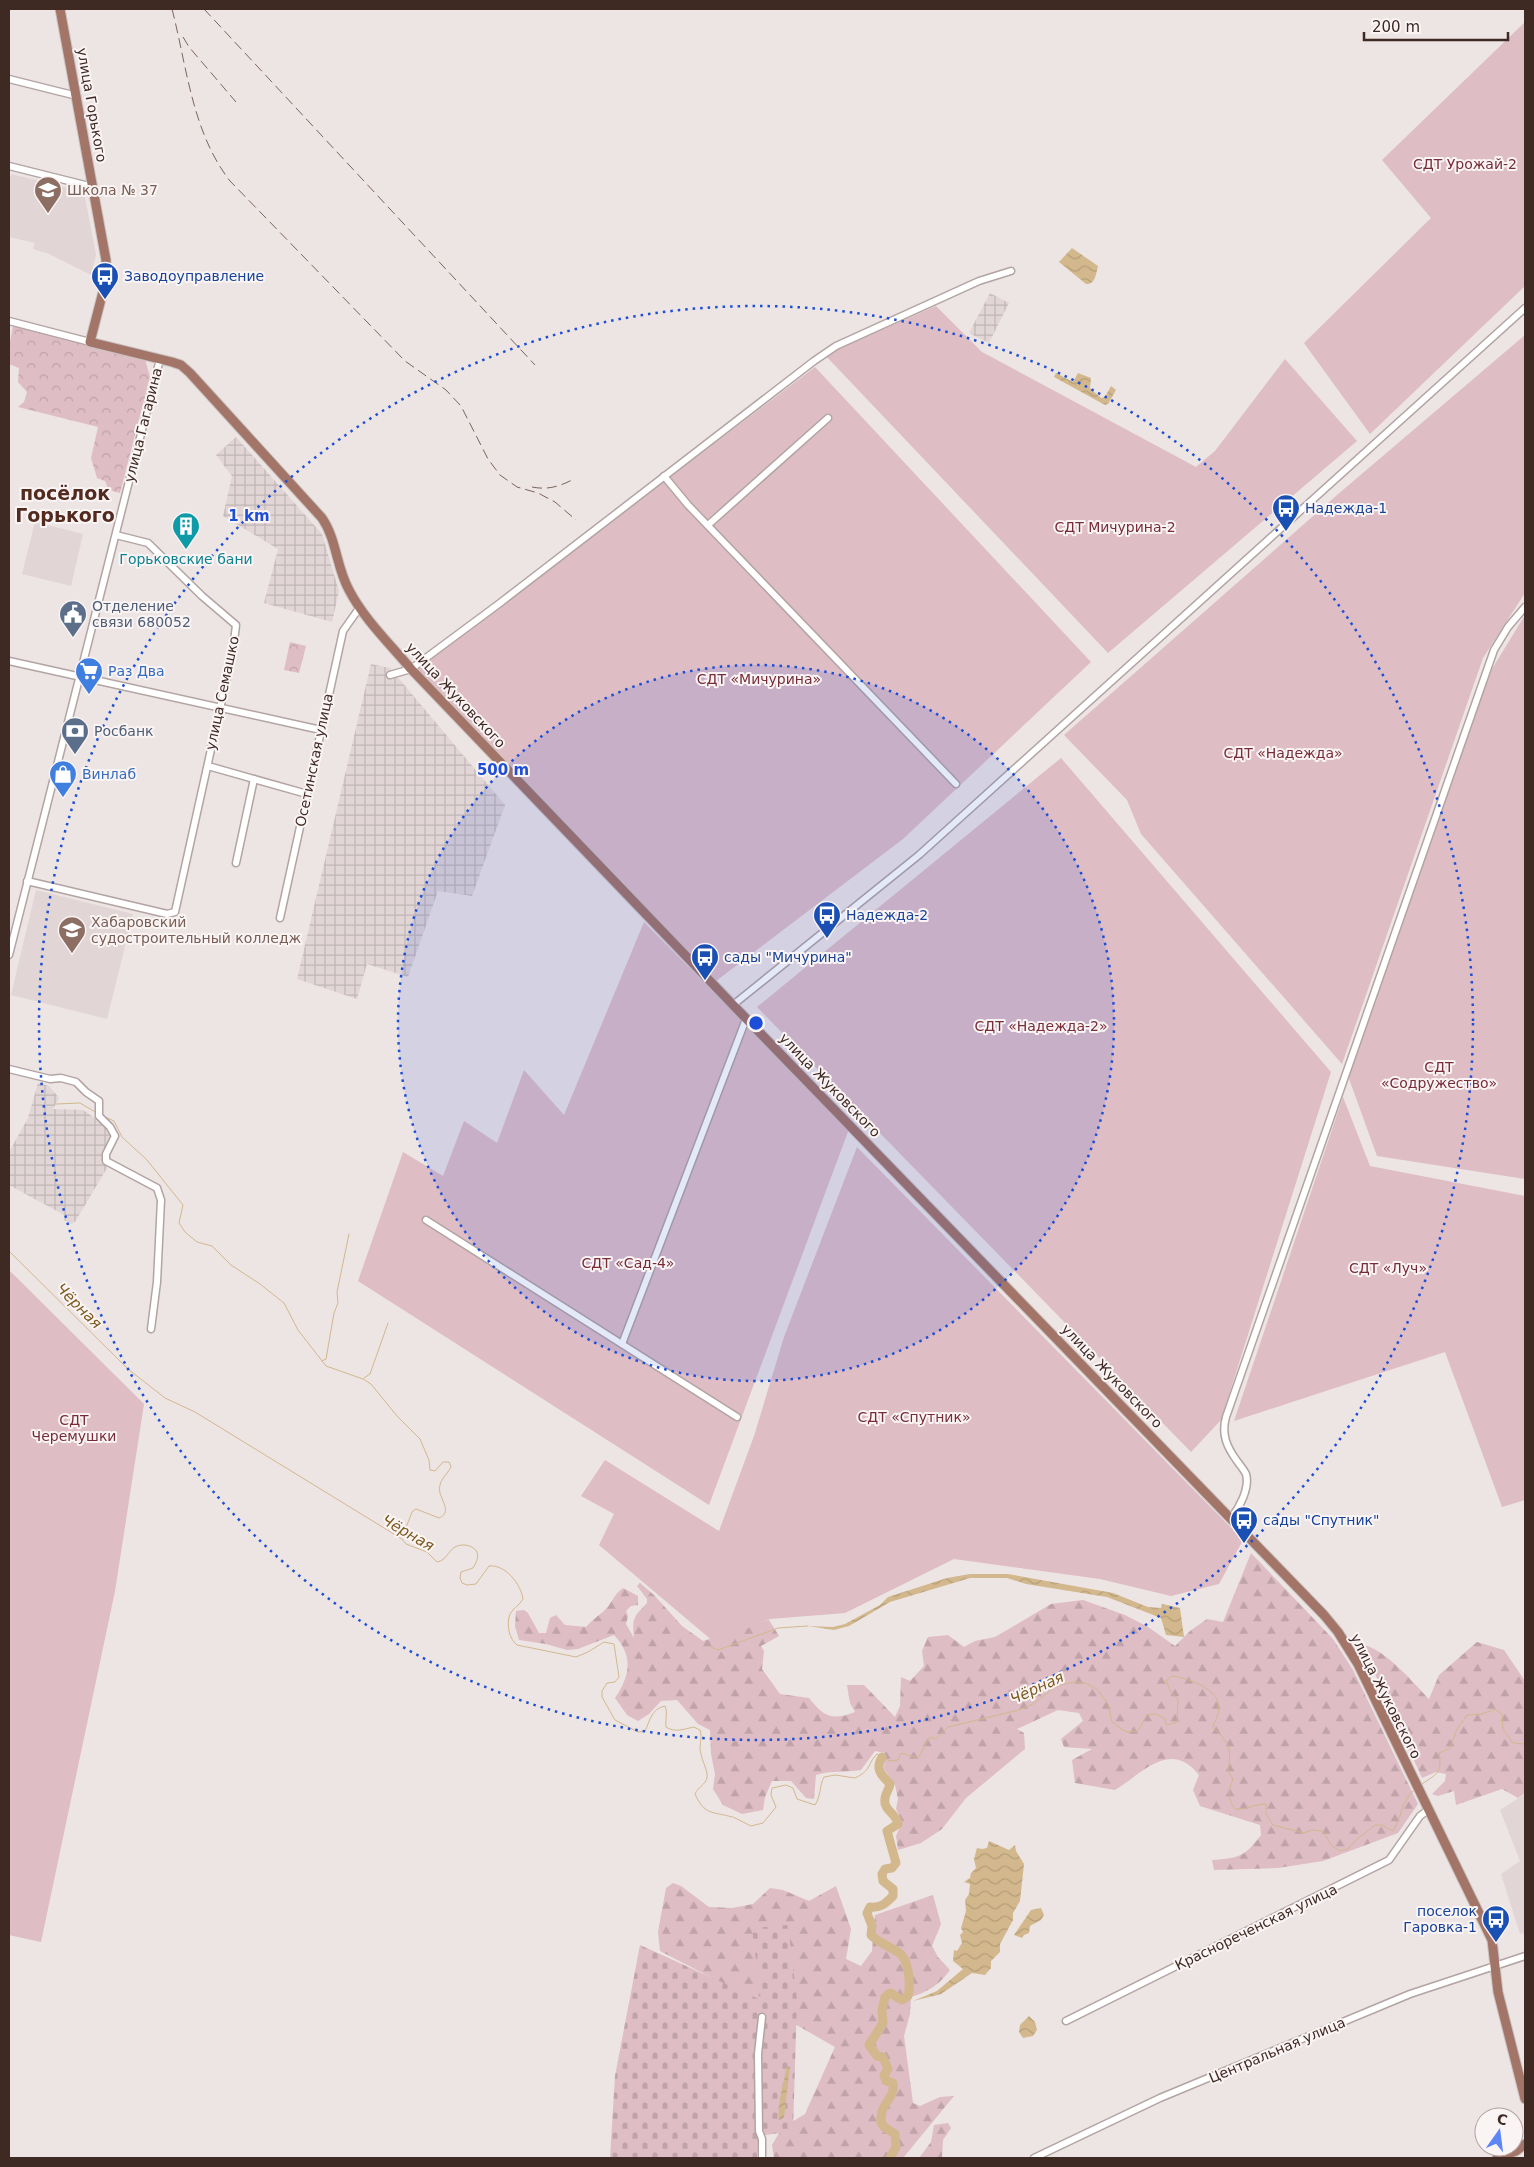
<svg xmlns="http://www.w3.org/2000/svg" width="1534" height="2167" font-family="'DejaVu Sans',sans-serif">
<defs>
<pattern id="industrial-grid" width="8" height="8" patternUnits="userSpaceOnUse" patternTransform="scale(1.25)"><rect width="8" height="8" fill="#e1d5d5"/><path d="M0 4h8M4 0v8" fill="none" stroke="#c2b7b7"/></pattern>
<pattern id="forest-firs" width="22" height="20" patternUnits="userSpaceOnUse" patternTransform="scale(1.25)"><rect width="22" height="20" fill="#debdc5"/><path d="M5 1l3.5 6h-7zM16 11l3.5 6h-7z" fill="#c0a2a9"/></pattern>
<pattern id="cemetery-stones" width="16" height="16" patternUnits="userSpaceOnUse" patternTransform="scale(1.25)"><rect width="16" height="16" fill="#debdc5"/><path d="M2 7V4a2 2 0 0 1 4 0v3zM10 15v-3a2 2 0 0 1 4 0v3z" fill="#c0a2a9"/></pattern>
<pattern id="park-crowns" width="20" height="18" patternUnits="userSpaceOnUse" patternTransform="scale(1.25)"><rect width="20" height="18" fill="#debdc5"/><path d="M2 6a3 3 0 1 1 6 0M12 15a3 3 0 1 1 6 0" fill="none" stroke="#c0a2a9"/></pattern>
<pattern id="water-waves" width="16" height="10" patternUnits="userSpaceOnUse" patternTransform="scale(1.25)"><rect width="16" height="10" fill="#d2b88c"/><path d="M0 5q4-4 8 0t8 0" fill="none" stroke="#b59e78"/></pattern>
</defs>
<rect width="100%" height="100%" fill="#ede4e4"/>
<g fill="#e1d5d5">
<path d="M11 174 84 192 96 255 91 275 49 254 33 249 35 243 9 237V185Z"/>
<path d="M35 522 83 534 71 586 22 574Z"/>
<path d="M36 890 133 914 107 1019 11 995Z"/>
<path d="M1525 1794V1933L1520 1934 1501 1874 1520 1861 1500 1810Z"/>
</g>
<g fill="url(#industrial-grid)">
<path d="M990 293 1009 303 989 343 969 333Z"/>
<path d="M236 437 322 534 339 591 332 622 264 603 278 549 223 516 232 476 216 455Z"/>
<path d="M371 664 390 668 505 805 472 896 438 891 408 977 367 964 357 999 297 979Z"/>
<path d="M38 1083 49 1086 59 1098 53 1109 83 1110 114 1131 106 1155 107 1168 75 1222 71 1224 64 1220 66 1216 9 1185V1152L28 1118Z"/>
</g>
<g fill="url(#forest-firs)">
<path d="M1251 1553 1333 1639 1353 1670 1418 1804 1398 1833 1323 1861 1278 1868 1214 1870 1212 1860C1240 1858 1244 1857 1261 1835L1260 1825 1200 1806 1193 1790 1199 1775C1170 1739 1143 1773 1115 1790L1075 1783 1072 1760 1092 1749 1064 1747 1061 1739 1083 1721 1079 1713 1058 1710 1017 1729 1024 1733 1025 1749 966 1798 942 1829 921 1843 898 1850 896 1836 902 1822 896 1809 898 1799 895 1785 884 1769 885 1753 875 1751 861 1770C845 1773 831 1770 816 1775L814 1799 806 1798 791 1781H772L765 1797 763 1810 742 1814 723 1805 713 1789 715 1774 711 1754 710 1730 698 1724 677 1700 661 1701 649 1714 638 1721 627 1715 615 1698C630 1676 634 1656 614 1635L578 1649 567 1650 546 1644 519 1640 515 1626 516 1611 524 1610 528 1613 539 1633H546L550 1618 556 1615 565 1625 586 1627C592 1620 598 1616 605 1610 612 1603 614 1594 623 1588L638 1596V1605L631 1606 626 1611 628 1616 626 1624 634 1638C632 1619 633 1617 647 1603V1599L637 1586 640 1583 654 1595 682 1626 703 1641 769 1620 779 1636 761 1646 764 1651 762 1669 780 1694 809 1698C824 1717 832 1721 855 1712L850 1703 847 1685H864L895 1717 900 1706 901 1677 910 1681 924 1666 922 1651 928 1637 948 1635 964 1647 975 1641 995 1637 1051 1604 1083 1600 1125 1615 1148 1627 1175 1646 1190 1631 1207 1619 1223 1622Z"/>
<path d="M1477 1642 1504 1650 1525 1681V1793L1518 1798 1502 1789 1456 1805 1454 1791 1438 1796 1432 1794 1445 1781 1446 1774 1436 1772 1422 1778 1362 1645C1384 1647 1414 1684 1429 1699L1439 1675Z"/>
<path d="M673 1883 681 1886 709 1907 732 1908 753 1904 770 1888 783 1890 809 1901 836 1886 851 1929 846 1959 861 1966 872 1951 875 1915 933 1895 941 1924 932 1946 938 1957 950 1970C940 1984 928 1992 911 1997L910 2014 904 2036 913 2103 920 2106 940 2097 954 2096 903 2158H774L772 2145 782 2128 805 2114 835 2047 786 2019 773 1997 759 2002 660 1951 658 1932 666 1888Z"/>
<path d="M948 2123 951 2128 943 2140 942 2158H919L931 2142 934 2125Z"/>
</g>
<path fill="url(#cemetery-stones)" d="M788 1925 797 2000 793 2131 758 2136 757 2158H610L615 2076 640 1945 761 2000 752 1928Z"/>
<g fill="url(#park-crowns)">
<path d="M13 326 145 359 150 377 120 493 109 490 105 481 97 478 91 458 98 427 18 407 24 402 27 392 18 382 19 368 9 364V347Z"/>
<path d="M290 642 306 646 299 673 284 670Z"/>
</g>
<g fill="#debdc5">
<path d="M1525 22V286L1370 434 1304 343 1431 218 1382 160Z"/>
<path d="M936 306 982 352 1196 467 1215 451 1285 359 1357 441 1108 653 825 355Z"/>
<path d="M1525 335V593L1483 658 1342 1064 1141 834 1127 800 1064 735 1337 495Z"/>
<path d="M815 367 1091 662 903 839 716 981 415 670Z"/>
<path d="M1525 615V1179L1377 1156 1348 1076 1481 687Z"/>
<path d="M1061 758 1331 1072 1221 1420 1191 1452 757 1007Z"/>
<path d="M644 922 849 1129 709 1505 358 1281 403 1152 443 1176 464 1121 497 1143 524 1070 564 1115Z"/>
<path d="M1343 1097 1370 1166 1525 1196V1500L1502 1507 1445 1352 1234 1421Z"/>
<path d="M857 1147 1243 1540 1219 1584 1171 1596 1100 1579 954 1559 845 1613 770 1619 714 1642 599 1545 614 1514 581 1496 605 1460 719 1531 754 1436 784 1337Z"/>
<path d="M9 1270 144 1404 115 1591 41 1942 9 1935Z"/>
</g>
<g fill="url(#water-waves)">
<path d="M1072 248 1098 266C1096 274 1095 285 1086 284L1059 262Z"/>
<path d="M1056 373 1073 382 1078 373 1091 378 1090 388 1101 398 1105 397 1111 386 1116 390 1108 404 1105 405 1054 377Z"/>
<path d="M970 1574H1008L1113 1593 1148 1607 1161 1608 1162 1604 1180 1608 1184 1637 1166 1635 1161 1618 1107 1597 1026 1584 1007 1578H970L890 1602 849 1626 834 1630 808 1626 833 1627 845 1624 880 1605 888 1597 947 1578Z"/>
<path d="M989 1841 1009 1850 1015 1845 1016 1851 1024 1864 1020 1901 1013 1913V1920L1000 1944V1952L991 1961V1968L985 1975 972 1973 941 1994 913 2001 937 1991 963 1969 953 1961 954 1950 957 1951 962 1943 960 1935 963 1932 961 1928 966 1911 965 1900 969 1894 970 1884 964 1882 970 1878 971 1873 976 1868 974 1859 977 1848 982 1849 987 1848Z"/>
<path d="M1041 1908 1044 1915 1041 1920 1030 1926 1029 1933 1024 1935 1022 1938 1014 1935 1031 1910Z"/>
<path d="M1029 2016 1035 2022 1037 2030 1033 2036 1023 2038 1019 2032 1020 2025Z"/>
<path d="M790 2066 784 2118 779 2120C777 2101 784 2086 786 2068Z"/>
</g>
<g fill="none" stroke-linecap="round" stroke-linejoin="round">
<g stroke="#d2b88c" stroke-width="1">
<path d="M56 1104 80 1103 97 1113"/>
<path d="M103 1116 114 1121 122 1137 147 1160 183 1205 179 1223 185 1232 197 1242 212 1246 231 1265 260 1284 284 1303 298 1330 326 1366 363 1379 371 1384 397 1416 420 1439 429 1460 430 1470 435 1471 443 1462H449L451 1467C448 1473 441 1479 440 1485 436 1497 455 1511 439 1518L416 1509 412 1512 402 1538"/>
<path d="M9 1251 128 1369 165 1398 195 1412 402 1539 406 1544 427 1552 437 1562C447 1560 447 1552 455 1547 462 1543 473 1545 477 1552 479 1558 476 1563 473 1568L461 1572 460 1578 462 1583 467 1585 476 1584 489 1566C505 1564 521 1584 523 1599 520 1605 513 1608 510 1614 506 1624 509 1639 517 1645L576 1657 588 1652 604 1642 614 1644 619 1677 615 1682 607 1683 602 1691V1697L615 1720 638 1732 645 1731C650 1721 651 1709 665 1706 668 1713 665 1719 666 1727 675 1733 684 1729 694 1727L700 1730C703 1739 698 1746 701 1754 702 1761 708 1770 707 1778 706 1784 698 1787 695 1794 705 1816 712 1811 732 1817"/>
<path d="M322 1361 326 1359 334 1313 338 1303 337 1292 349 1234"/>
<path d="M364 1378 370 1374 388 1323"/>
<path d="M711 1647 718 1650 778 1628 808 1626"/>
<path d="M1422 1784C1438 1773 1442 1773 1439 1753L1450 1748 1457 1729 1467 1715 1482 1714 1495 1709 1502 1714 1503 1729 1513 1743 1524 1744 1525 1742"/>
<path d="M733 1817 751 1826 763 1823 776 1807 771 1795 772 1788 786 1785 793 1788 797 1799 815 1805C821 1796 819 1787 824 1777L835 1775 855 1778C872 1770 867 1764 877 1754L890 1761 898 1760 901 1753 918 1758 930 1737 936 1739 948 1727 1019 1710 1033 1704 1054 1688 1064 1684 1075 1682 1085 1683 1097 1689 1108 1704 1112 1722 1126 1732 1138 1731 1147 1715 1156 1714 1164 1718 1167 1725 1177 1722 1178 1700 1171 1692 1166 1681 1172 1676C1187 1678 1219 1688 1219 1708 1219 1714 1215 1721 1213 1727 1229 1743 1232 1748 1228 1771L1233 1779C1228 1791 1227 1798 1235 1809 1247 1810 1254 1804 1266 1804V1814L1273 1825 1304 1833 1312 1830 1323 1831 1332 1846 1340 1851 1348 1849C1355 1839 1366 1833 1375 1825H1382L1393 1831C1403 1815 1400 1802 1415 1789"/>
</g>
<path stroke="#d2b88c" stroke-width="9" d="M882 1757C875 1769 881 1775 890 1784 889 1790 885 1794 885 1799 883 1810 896 1813 898 1824L887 1831 896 1863 892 1868 885 1869 882 1874 883 1881 893 1889V1896C885 1904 881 1908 870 1907L867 1913 872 1926 871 1935C879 1943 889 1946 898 1952 909 1959 911 1984 908 1996L902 2000 890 1993 885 1997 882 2010 883 2023 869 2045 877 2056 883 2057 888 2069 884 2075 886 2081 893 2083C895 2095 887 2099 883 2109 881 2113 881 2118 881 2122L884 2127 895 2134 896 2147 890 2158"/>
<g stroke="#b2a4a2" stroke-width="9">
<g id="minor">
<path d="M9 79 77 96"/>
<path d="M9 166 93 187"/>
<path d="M9 321 90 342"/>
<path d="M664 476 688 505 956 784"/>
<path d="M708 525 828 418"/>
<path d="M9 661 321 730"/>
<path d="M390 675 411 669 500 603 814 361 836 346 979 281 1011 271"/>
<path d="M208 766 307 794"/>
<path d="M236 863 254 779"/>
<path d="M27 881 167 914 175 912 233 650 236 625 202 596 148 543 116 535"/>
<path d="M280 918 343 631 360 607"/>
<path d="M9 955 160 359"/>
<path d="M733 1005 919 855 1525 308"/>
<path d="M9 1069 50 1079 61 1078 76 1082 86 1092 99 1101V1116L110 1127 115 1136 106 1154V1161L157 1188 161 1200 157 1282 151 1329"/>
<path d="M426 1220 737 1417"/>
<path d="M622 1344 746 1019"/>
<path d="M1231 1518C1239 1508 1250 1489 1246 1474 1244 1470 1240 1465 1237 1461 1227 1447 1221 1435 1226 1417L1494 650 1508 627 1525 607"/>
<path d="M1066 2021 1389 1860 1420 1816 1428 1810"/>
<path d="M762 2158V2139L759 2131 758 2054 762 2017"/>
<path d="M1034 2158 1160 2098 1410 1994 1525 1956"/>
</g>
</g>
<g stroke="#c9c3c1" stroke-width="11">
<g id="major">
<path d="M60 9 106 260V280L90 342 172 362 181 365 190 373 322 518C337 540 336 567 349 590 364 619 390 644 411 669L733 1005 1324 1615 1338 1632 1358 1664 1492 1940 1498 1992 1525 2099"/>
<path d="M1497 2158 1516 2151 1525 2144"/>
</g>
</g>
<use href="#minor" stroke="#fff" stroke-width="6"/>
<use href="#major" stroke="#a37568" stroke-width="9"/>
<g stroke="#7b645e" stroke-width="1" stroke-dasharray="10 5" stroke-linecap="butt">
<path d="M172 9C187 67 192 132 230 181L405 361 446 390 461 406 488 459 500 475 517 487 538 493 555 502 576 520"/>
<path d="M204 9 535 365"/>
<path d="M183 37 189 47 236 102"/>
<path d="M532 487C547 490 558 487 572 480"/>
</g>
</g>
<circle cx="756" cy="1023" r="358" fill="#1d4ed8" fill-opacity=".12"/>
<g fill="none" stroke="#1d4ed8" stroke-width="2.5" stroke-dasharray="2.5 5">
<circle cx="756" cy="1023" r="358"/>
<circle cx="756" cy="1023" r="717"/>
</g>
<defs>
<g id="school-pin" transform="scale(1.4375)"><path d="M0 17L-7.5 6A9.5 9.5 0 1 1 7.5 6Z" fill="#8d6e63" stroke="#faf4f5"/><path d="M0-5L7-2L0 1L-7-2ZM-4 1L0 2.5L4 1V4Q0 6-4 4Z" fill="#fff"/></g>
<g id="bus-pin" transform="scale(1.4375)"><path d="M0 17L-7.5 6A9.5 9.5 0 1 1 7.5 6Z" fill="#1a4fb4" stroke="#faf4f5"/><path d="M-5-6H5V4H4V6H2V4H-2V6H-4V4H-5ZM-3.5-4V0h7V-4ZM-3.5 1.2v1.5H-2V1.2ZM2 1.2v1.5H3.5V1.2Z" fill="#fff"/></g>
<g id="building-pin" transform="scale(1.4375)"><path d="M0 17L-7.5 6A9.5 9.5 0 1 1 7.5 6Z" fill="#0f9aa8" stroke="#faf4f5"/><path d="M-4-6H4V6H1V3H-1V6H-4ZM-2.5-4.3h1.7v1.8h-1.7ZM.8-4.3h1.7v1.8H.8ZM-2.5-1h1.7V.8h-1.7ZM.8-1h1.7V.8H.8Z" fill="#fff"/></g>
<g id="civic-pin" transform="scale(1.4375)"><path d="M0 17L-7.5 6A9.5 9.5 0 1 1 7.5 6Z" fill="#5c6f8a" stroke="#faf4f5"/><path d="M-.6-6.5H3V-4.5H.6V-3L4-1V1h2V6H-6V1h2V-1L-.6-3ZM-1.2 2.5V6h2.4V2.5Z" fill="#fff"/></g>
<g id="supermarket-pin" transform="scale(1.4375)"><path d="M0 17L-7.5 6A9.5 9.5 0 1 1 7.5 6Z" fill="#3f7fe0" stroke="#faf4f5"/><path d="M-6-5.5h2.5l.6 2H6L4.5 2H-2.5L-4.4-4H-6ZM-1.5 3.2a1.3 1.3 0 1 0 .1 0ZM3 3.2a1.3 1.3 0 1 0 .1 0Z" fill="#fff"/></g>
<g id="bank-pin" transform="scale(1.4375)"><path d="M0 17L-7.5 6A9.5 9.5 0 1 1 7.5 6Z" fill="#5c6f8a" stroke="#faf4f5"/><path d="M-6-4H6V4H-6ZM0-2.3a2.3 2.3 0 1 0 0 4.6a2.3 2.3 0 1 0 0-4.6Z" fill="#fff"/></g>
<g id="shop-pin" transform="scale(1.4375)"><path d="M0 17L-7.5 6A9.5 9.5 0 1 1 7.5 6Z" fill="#3f7fe0" stroke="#faf4f5"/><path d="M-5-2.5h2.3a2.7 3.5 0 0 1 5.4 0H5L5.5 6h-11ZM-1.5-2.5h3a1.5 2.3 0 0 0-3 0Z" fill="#fff"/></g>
<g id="university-pin" transform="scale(1.4375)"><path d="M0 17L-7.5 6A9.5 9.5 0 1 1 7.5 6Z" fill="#8d6e63" stroke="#faf4f5"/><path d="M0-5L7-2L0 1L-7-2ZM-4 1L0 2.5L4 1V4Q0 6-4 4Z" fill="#fff"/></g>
</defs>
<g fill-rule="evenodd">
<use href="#school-pin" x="48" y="190"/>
<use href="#bus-pin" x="105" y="276"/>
<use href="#bus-pin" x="1286" y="508"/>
<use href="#building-pin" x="186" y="526"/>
<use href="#civic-pin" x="73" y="614"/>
<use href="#supermarket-pin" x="89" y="671"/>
<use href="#bank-pin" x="75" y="731"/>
<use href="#shop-pin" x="63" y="774"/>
<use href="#bus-pin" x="827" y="915"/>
<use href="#university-pin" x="72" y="930"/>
<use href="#bus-pin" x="705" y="957"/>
<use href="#bus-pin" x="1244" y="1520"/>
<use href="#bus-pin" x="1496" y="1919"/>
</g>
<g text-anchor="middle" stroke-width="4" stroke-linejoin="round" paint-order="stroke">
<g font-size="14" fill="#3f2923" stroke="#faf4f5">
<text transform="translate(92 105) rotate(80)" y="5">улица Горького</text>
<text transform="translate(143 425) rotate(-76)" y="5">улица Гагарина</text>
<text transform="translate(222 693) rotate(-78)" y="5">улица Семашко</text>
<text transform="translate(456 695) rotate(47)" y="5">улица Жуковского</text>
<text transform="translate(314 760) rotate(-78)" y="5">Осетинская улица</text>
<text transform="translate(830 1085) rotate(46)" y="5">улица Жуковского</text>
<text transform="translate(1112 1376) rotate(46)" y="5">улица Жуковского</text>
<text transform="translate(1386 1696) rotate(63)" y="5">улица Жуковского</text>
<text transform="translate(1256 1927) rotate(-26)" y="5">Краснореченская улица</text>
<text transform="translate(1277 2050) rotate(-23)" y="5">Центральная улица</text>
</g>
<g font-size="14" fill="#772c37" stroke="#faf4f5">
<text x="1465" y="169">СДТ Урожай-2</text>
<text x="1115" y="532">СДТ Мичурина-2</text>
<text x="759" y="684">СДТ «Мичурина»</text>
<text x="1283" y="758">СДТ «Надежда»</text>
<text x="1041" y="1031">СДТ «Надежда-2»</text>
<text x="1439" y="1072">СДТ<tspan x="1439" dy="16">«Содружество»</tspan></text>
<text x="628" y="1268">СДТ «Сад-4»</text>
<text x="1388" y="1273">СДТ «Луч»</text>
<text x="914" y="1422">СДТ «Спутник»</text>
<text x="74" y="1425">СДТ<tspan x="74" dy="16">Черемушки</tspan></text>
</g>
<g font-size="14" fill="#785e54" stroke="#faf4f5" text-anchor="start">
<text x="67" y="195">Школа № 37</text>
<text x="91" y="927">Хабаровский<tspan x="91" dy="16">судостроительный колледж</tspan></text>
</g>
<g font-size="14" fill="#164399" stroke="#faf4f5" text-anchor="start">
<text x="124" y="281">Заводоуправление</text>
<text x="1305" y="513">Надежда-1</text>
<text x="846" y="920">Надежда-2</text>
<text x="724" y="962">сады "Мичурина"</text>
<text x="1263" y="1525">сады "Спутник"</text>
<text x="1477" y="1916" text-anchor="end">поселок<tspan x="1477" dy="16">Гаровка-1</tspan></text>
</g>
<g font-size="14" fill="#0d838f" stroke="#faf4f5">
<text x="186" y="564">Горьковские бани</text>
</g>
<g font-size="14" fill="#4e5e75" stroke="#faf4f5" text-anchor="start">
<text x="92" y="611">Отделение<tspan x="92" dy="16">связи 680052</tspan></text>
<text x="94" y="736">Росбанк</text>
</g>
<g font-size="14" fill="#366cbe" stroke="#faf4f5" text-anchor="start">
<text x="108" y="676">Раз Два</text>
<text x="82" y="779">Винлаб</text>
</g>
<g font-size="15" font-style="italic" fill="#7c5a1c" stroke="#faf4f5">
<text transform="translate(79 1306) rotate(45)" y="5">Чёрная</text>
<text transform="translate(408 1533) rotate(30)" y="5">Чёрная</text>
<text transform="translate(1037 1688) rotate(-25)" y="5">Чёрная</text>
</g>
<g font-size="19" font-weight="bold" fill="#522a1e" stroke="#faf4f5">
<text x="65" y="500">посёлок<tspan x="65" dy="22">Горького</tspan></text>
</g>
</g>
<circle cx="756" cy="1023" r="8" fill="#1d4ed8" stroke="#faf4f5" stroke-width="2.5"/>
<g font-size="15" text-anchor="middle" font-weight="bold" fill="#1d4ed8" stroke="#faf4f5" stroke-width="4" stroke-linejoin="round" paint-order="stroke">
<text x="249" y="521">1 km</text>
<text x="503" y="775">500 m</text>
</g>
<rect width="1534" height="2167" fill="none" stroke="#3f2923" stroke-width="20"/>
<g transform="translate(1499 2132) rotate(14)"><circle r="24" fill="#faf4f5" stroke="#afa3a1"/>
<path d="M0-4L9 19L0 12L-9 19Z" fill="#5c86f3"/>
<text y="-8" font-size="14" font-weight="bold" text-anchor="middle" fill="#3f2923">С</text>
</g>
<path d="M1364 32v8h144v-8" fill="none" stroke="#3f2923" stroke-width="2.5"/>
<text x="1372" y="32" font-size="15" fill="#3f2923" stroke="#faf4f5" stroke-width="4" paint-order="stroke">200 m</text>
</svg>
